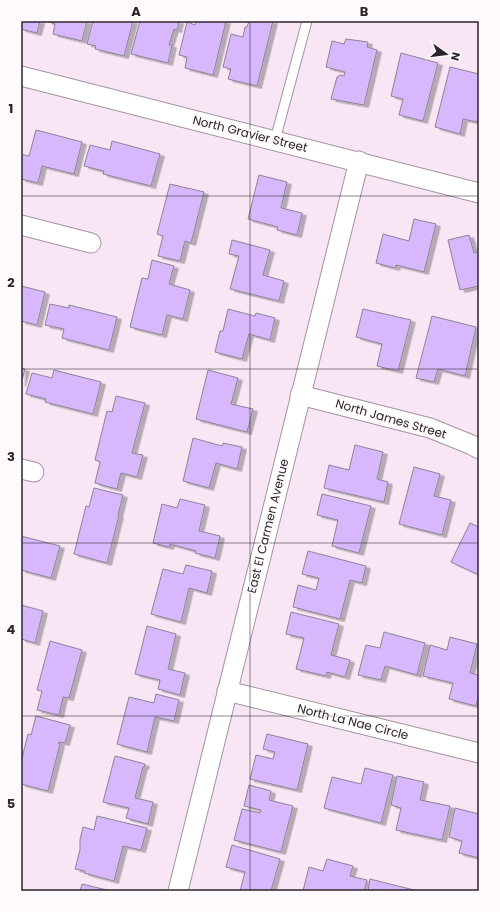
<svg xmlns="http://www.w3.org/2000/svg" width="500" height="912" font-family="Poppins,sans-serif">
<defs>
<filter id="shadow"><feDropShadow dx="4.5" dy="2.5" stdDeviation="0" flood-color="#0004"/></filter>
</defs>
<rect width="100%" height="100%" fill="#f9e6f5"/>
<g fill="#d7b8fc" stroke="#8b8395" filter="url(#shadow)">
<path d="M21 21H40L37 33 21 29Z"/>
<path d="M47 21H87L82 41 53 34 55 24Z"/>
<path d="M93 21H133L124 56 95 49 96 46 87 44Z"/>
<path d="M140 21H179L177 30 174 29 169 45H172L168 63 131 54Z"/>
<path d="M196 21 201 22V21H226L213 75 185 68 187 57 179 55 187 22 195 25Z"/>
<path d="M249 21H273L257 86 228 79 231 69 223 67 231 34 243 37 245 27H247Z"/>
<path d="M346 39 368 42 367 47 377 50 364 105 331 99 337 77 340 75 344 76 345 72 326 67 332 41 344 44Z"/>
<path d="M401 53 438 63 423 121 399 115 403 99 391 96Z"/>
<path d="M450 67 479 74V113L477 122 463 119 460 134 435 127Z"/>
<path d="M36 130 82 142 74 174 42 166 38 183 21 179V154L29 156Z"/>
<path d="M112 141 160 154 151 186 103 174 104 171 84 166 90 145 110 150Z"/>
<path d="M259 175 287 182 281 208 302 213 297 235 277 230 278 227 248 219Z"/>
<path d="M170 184 204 192 191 243 185 241 180 261 158 256 163 236 157 234Z"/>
<path d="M414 219 436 224 424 272 396 265 395 268 376 263 383 234 409 241Z"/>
<path d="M469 235 474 253 479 252V286L460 290 448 240Z"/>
<path d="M232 240 270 250 263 275 284 281 279 301 230 289 239 256 229 254Z"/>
<path d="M152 260 174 266 169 284 190 290 183 319 167 315 162 335 130 327 142 278 148 279Z"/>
<path d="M21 286 45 292 37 325 21 321Z"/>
<path d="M50 304 69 308V305L117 317 109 350 62 338 64 329 45 325Z"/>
<path d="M228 309 255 316 256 313 275 318 270 340 249 334 242 359 215 352 220 331H223Z"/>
<path d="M363 309 411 320 398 371 377 366 382 344 356 337Z"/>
<path d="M432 316 476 327 465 376 438 369 434 382 416 378Z"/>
<path d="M21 368 25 369 21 384Z"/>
<path d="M54 370 101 382 93 414 45 402 46 399 26 394 32 373 52 378Z"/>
<path d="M208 370 238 378 231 404 253 409 247 432 196 419Z"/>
<path d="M116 396 145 403 132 453 143 455 137 477 121 473 117 489 95 483 100 462 95 460 107 411 112 412Z"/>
<path d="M193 438 222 446 223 443 242 447 237 469 216 463 209 488 183 481Z"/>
<path d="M355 445 383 452 377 479 388 482 384 502 324 488 329 465 349 470Z"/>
<path d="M414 467 440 474 434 496 451 500 442 535 399 524Z"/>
<path d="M94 488 123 495 118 515H119L107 563 74 554 86 506 89 507Z"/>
<path d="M322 494 371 506 359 553 332 546 338 520 317 515Z"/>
<path d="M180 499 205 505 199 531 220 536 215 558 195 553 196 551 170 544 169 547 153 543 162 504 177 508Z"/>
<path d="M470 523 479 527V575L451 562Z"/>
<path d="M21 536 60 546 51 578 21 570Z"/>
<path d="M308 551 366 566 362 583 350 580 340 619 293 607 298 585 316 590 319 578 302 574Z"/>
<path d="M186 565 212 571 207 593 189 588 181 622 151 614 163 569 183 574Z"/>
<path d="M21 605 43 611 35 643 21 639Z"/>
<path d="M291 612 339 624 331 655 350 660 345 677 327 672 326 676 296 669 304 638 286 634Z"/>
<path d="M147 626 176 634 168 669 185 673 180 695 158 689 160 680 135 674Z"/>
<path d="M384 632 425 643 417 675 385 666 381 680 358 675 366 645 380 648Z"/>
<path d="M450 637 477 644 470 673 479 675V693L476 706 449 699 453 683 423 676 430 645 447 650Z"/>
<path d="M50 641 82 650 69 698 63 697 59 715 37 710 42 691 37 690Z"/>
<path d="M156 694 179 700 174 721 155 717 147 752 117 744 129 697 154 703Z"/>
<path d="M36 716 70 725 65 743 59 742 58 743 60 744 48 791 21 784V762L28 734 31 735Z"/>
<path d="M267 734 308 744 297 790 250 779 256 755 273 759 275 752 263 749Z"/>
<path d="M115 756 145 764 144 767H143L135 798 153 802 148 824 126 818 129 808 103 802Z"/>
<path d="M365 768 393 775 381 823 324 808 332 777 361 784Z"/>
<path d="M397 776 424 782 420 800 450 806 442 840 396 830 401 808 391 805Z"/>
<path d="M249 785 271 791 269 800 293 806 281 852 234 840 242 809 260 813 261 810 244 806Z"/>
<path d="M455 808 479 814V858L459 853 462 841 449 837Z"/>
<path d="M97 816 147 828 141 850 123 846 114 881 84 873 85 871 75 869 80 850V840L83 827 94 830Z"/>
<path d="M232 845 280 859 271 891H240L245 872 226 867Z"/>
<path d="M327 859 353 866 350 876 367 880 364 891H303L309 867 323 871Z"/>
<path d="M370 879 414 890V891H368Z"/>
<path d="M82 884 111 891H80Z"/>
</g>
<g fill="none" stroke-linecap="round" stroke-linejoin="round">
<g stroke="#a493a1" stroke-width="11">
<path id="lane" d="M275 140 307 21"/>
</g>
<g stroke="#a493a1" stroke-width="21">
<g id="street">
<path d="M21 76 479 193"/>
<path d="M21 225 91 243"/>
<path d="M300 395 430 428 472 445 479 449"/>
<path d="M21 469 34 472"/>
<path d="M227 691 479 753"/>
<path d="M178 891 359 161"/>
</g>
</g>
<use href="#lane" stroke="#fff" stroke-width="9"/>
<use href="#street" stroke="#fff" stroke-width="19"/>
</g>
<path fill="none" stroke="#2c252b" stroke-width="1" stroke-opacity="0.55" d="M250 21V891M21 196H479M21 369H479M21 543H479M21 716H479"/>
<g text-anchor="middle" stroke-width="3" stroke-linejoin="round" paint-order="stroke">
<g font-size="12" fill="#2c252b" stroke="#fdf9fc">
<text transform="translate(250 134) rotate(14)" y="4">North Gravier Street</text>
<text transform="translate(391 419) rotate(16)" y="4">North James Street</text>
<text transform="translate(268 526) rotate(-76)" y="4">East El Carmen Avenue</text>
<text transform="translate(353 722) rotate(14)" y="4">North La Nae Circle</text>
</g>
</g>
<rect width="500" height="912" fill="none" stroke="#fdf9fc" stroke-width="44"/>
<g transform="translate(446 54) rotate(104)" stroke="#fdf9fc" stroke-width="3" paint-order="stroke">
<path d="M0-3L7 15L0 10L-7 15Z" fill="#2c252b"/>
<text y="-6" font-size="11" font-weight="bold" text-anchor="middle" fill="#2c252b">N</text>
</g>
<rect x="22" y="22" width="456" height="868" fill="none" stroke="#2c252b" stroke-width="1.5"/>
<g font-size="13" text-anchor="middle" font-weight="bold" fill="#2c252b">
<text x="136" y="16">A</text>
<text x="364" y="16">B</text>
<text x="11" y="113">1</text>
<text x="11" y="287">2</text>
<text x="11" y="461">3</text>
<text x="11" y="634">4</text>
<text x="11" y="808">5</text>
</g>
</svg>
